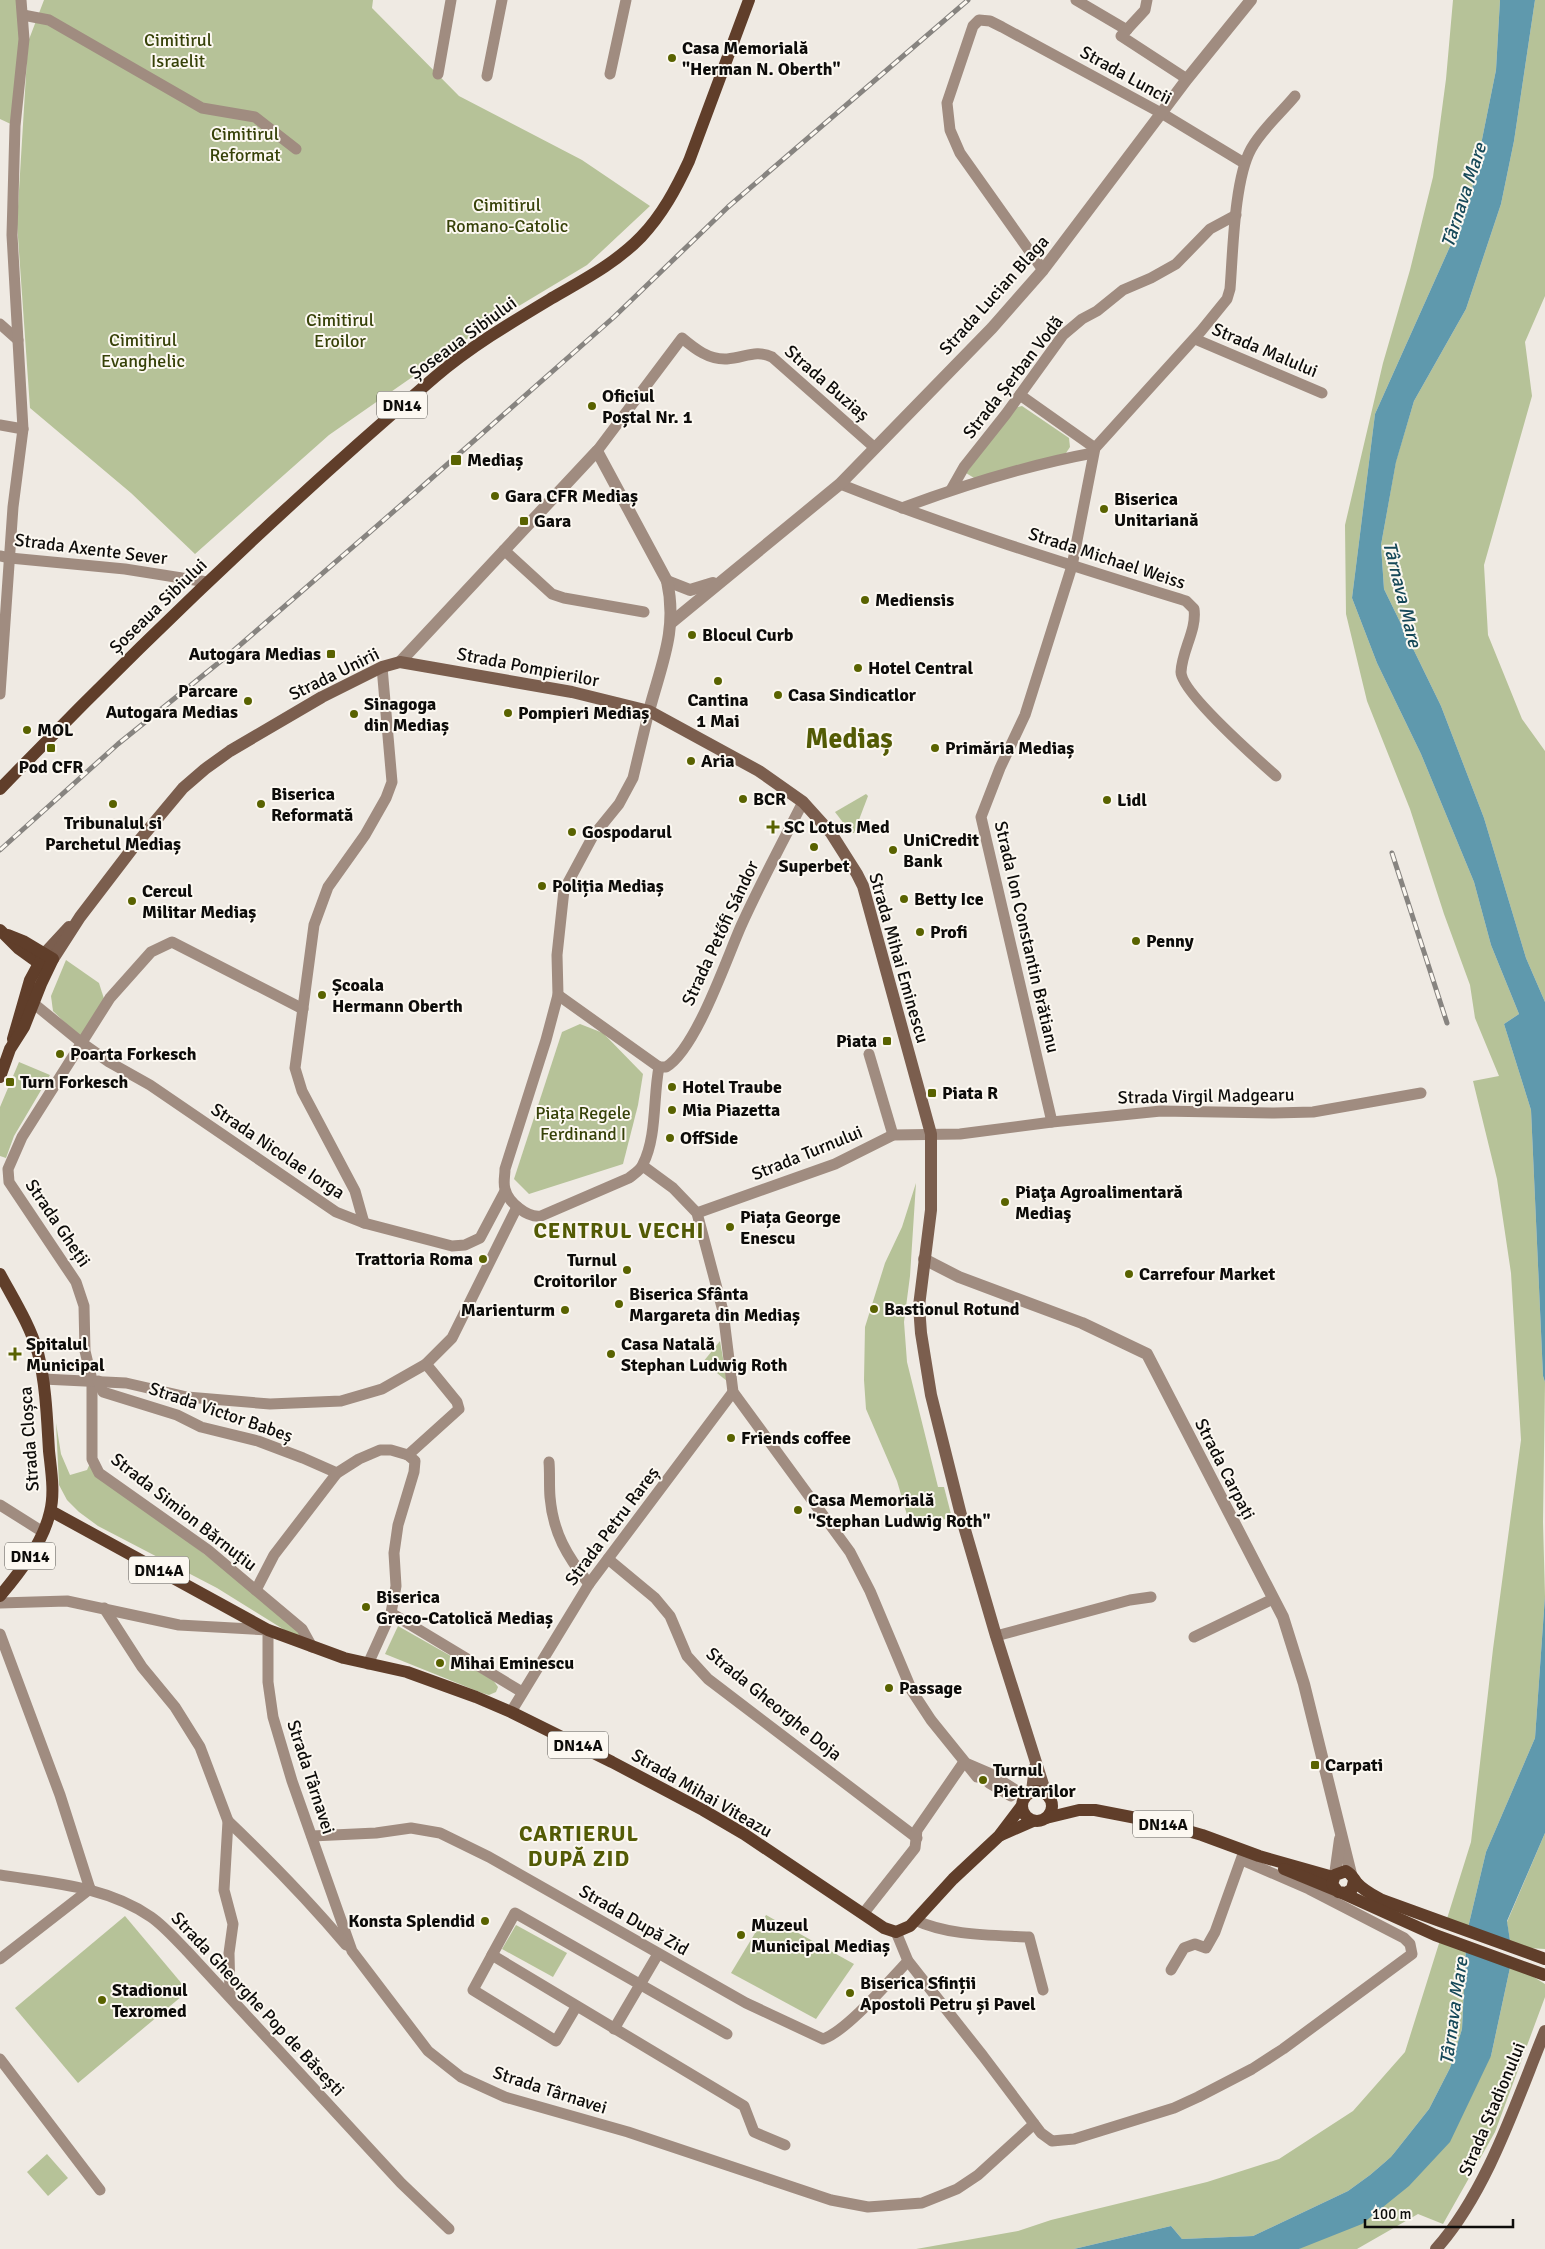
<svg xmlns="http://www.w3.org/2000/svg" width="1545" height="2249" font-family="Signika,sans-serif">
<rect width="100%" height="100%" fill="#efeae3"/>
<g fill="#b6c298">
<path d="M0 0H21L15 126 0 119Z"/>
<path d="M44 0H373L372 8 459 96 582 160 650 206 587 265 487 325 329 435 195 554 131 493 30 408 17 223 28 42Z"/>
<path d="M1453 0H1500L1496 70 1469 204 1375 414 1352 598 1377 663 1421 754 1474 882 1491 945 1519 1014 1504 1024 1531 1110 1543 1376 1545 1382 1543 1522 1545 1596 1535 1738 1486 1852 1467 1932 1445 1925 1471 1842 1493 1649 1521 1440 1511 1273 1497 1179 1473 1081 1499 1076 1475 1018 1470 985 1444 914 1410 809 1367 701 1346 614 1345 525 1383 363 1410 270 1433 177 1446 79Z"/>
<path d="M1535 0H1545V296L1525 342 1532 396 1484 565 1488 635 1522 719 1545 751V1002L1526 958 1484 818 1441 706 1384 589 1381 545 1396 461 1414 401 1466 309 1501 204 1514 141Z"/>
<path d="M1022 406 1069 438 1070 447 1062 459 979 481 966 473 1014 408Z"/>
<path d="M866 794 868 796 854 833H851L835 812Z"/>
<path d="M66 960 99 983 105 1002 82 1039 53 1011 51 996Z"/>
<path d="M580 1024 603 1033 643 1074 638 1105 623 1164 529 1194 514 1179 562 1032Z"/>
<path d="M19 1062 50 1075 14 1136 6 1158 0 1156V1107Z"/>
<path d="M916 1183 910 1276 904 1322 907 1362 938 1487H944L952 1518 910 1525 897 1481 866 1409 864 1380 865 1327 885 1263 902 1227Z"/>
<path d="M720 1341 727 1381 703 1362Z"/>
<path d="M56 1423 61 1454 70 1475 87 1470 92 1459 99 1473 302 1629 312 1647 217 1588 98 1526 79 1512 67 1500 59 1485Z"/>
<path d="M398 1626 493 1680 498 1687 496 1692 489 1695 482 1693 385 1654Z"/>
<path d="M1545 1833V1949L1511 1947 1507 1922Z"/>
<path d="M766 1915 854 1964 816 2019 731 1973Z"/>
<path d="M125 1916 188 1991 78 2083 15 2008Z"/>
<path d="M516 1925 567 1953 553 1977 502 1949Z"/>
<path d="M1441 1937 1466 1946 1462 2029 1450 2068 1429 2109 1391 2157 1370 2175 1348 2191 1253 2236 1182 2239 1171 2226 1074 2249H916L1018 2231 1051 2220 1207 2182 1279 2159 1353 2111 1405 2052Z"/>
<path d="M1511 1963 1545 1984V1997L1495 2132 1443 2224 1418 2214 1357 2249H1299L1491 2056Z"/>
<path d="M47 2154 68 2178 48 2196 27 2172Z"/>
</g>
<g fill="#5f99ad">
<path d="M1500 0H1535L1514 141 1501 204 1466 309 1414 401 1396 462 1381 545 1384 589 1441 706 1484 818 1526 958 1545 1002V1382L1543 1376 1531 1110 1504 1024 1519 1014 1491 945 1474 882 1421 754 1377 663 1352 598 1375 414 1469 204 1496 70Z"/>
<path d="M1545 1596V1833L1507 1921 1511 1947 1467 1932 1486 1852 1535 1738Z"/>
<path d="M1466 1946 1511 1963 1491 2056 1450 2142 1409 2186 1362 2224 1299 2249H1074L1171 2226 1182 2239 1253 2236 1348 2191 1370 2175 1391 2157 1429 2109 1450 2068 1462 2029Z"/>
</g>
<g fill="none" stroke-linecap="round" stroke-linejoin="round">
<g stroke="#a08c80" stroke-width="11">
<path d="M1076 0 1127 30"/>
<path d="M1147 0 1145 10 1121 36 1187 79"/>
<path d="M23 15 49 20 202 108 255 117 296 149"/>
<path d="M438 74 451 0"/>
<path d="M610 74 626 0"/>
<path d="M487 76 502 0"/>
<path d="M1043 270 960 153 950 130 947 103 973 26 979 20 990 21 1002 27 1163 114 1244 163"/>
<path d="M0 324 18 340"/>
<path d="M1195 339 1322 393"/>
<path d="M1020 395 1095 448"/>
<path d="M0 425 23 429"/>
<path d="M597 451 682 338C695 349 709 360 727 359 744 358 756 349 772 357L875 448"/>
<path d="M840 484C953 529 1070 565 1186 601L1194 609C1197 630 1182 650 1181 672 1181 692 1258 760 1276 776"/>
<path d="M951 490 964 467 1006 414 1063 335 1082 319 1097 311 1123 290 1151 278 1176 264 1210 229 1236 215"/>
<path d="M902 508C964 485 1028 465 1093 453"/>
<path d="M504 550 552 594 564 598 644 612"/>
<path d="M0 556 10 558 125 569 207 582"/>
<path d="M0 694 13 507 23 429 12 235 15 126 24 39 21 0"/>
<path d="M649 711 633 778 619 804 593 836 564 890 557 955 558 995 546 1040 505 1169C505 1176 503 1183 505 1189 508 1202 527 1218 541 1216L629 1178C634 1174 641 1170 643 1164 657 1137 653 1097 659 1067"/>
<path d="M558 995 659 1067"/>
<path d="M33 1003 82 1043 109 1062 150 1085 336 1212 364 1223 452 1246 465 1245 480 1238 505 1191"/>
<path d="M303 1009 172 942 151 952 110 998 22 1137 8 1169 9 1182 76 1282 84 1306 85 1351 92 1380V1459L99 1473 208 1550 302 1629 312 1647"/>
<path d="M869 1054 893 1135"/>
<path d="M659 1067H666C696 1049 726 960 741 926 760 884 782 843 803 802"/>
<path d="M1052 1122 981 817 1000 768 1025 715 1072 566 1095 448 1201 331 1227 299 1230 289C1233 253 1234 180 1251 149 1261 130 1281 113 1295 96"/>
<path d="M643 1166 673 1188 697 1213 723 1311 733 1392 850 1552 870 1591 912 1691 931 1720 977 1777"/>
<path d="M697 1213 835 1164 893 1135 960 1134 1052 1122 1161 1111 1274 1113 1313 1112 1421 1093"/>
<path d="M364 1223 355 1191 302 1091 295 1068 314 925 328 887 365 835 386 798 392 782 382 667"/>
<path d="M43 1379 126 1383 187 1397 270 1404 341 1401 382 1389 426 1364 452 1338 517 1207"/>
<path d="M98 1381 103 1392 177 1415 201 1427 258 1441 303 1458 337 1473"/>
<path d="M408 1455 459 1409 457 1402 426 1364"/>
<path d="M549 1462C550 1473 549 1485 550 1497 553 1533 567 1556 589 1584"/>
<path d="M0 1505 43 1532"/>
<path d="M608 1559 655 1598 670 1616 687 1656 708 1679 917 1838"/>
<path d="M256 1590 274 1555 337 1473 359 1459 380 1450H391L408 1455"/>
<path d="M0 1603 67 1601 179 1625 268 1630V1682L273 1717 292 1781 352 1951 428 2051 461 2077 505 2097 628 2132 831 2200 868 2207 922 2203 957 2189 978 2175 1034 2124"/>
<path d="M104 1608 142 1667 175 1707 200 1747 228 1821 224 1890 233 1924 229 1953 230 1996"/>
<path d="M391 1613 396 1586 394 1553 398 1525 414 1472 415 1461 408 1455"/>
<path d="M0 1634 60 1795 90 1889"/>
<path d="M996 1636 1130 1600 1151 1597"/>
<path d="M1194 1637 1273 1599"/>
<path d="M368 1664 391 1613 522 1692"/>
<path d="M511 1712 589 1584 733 1392"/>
<path d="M968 1764 989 1773 1025 1796"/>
<path d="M989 1783 1011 1796"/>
<path d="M228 1821C270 1861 309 1901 346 1945"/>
<path d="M312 1836 376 1833 411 1828 440 1833 489 1857 746 2003 823 2039C847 2031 889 1981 908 1961"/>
<path d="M0 1875C52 1883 106 1886 151 1917 164 1926 176 1940 187 1951L401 2183 449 2229"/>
<path d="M863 1914 915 1848 917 1830 964 1762"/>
<path d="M915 1920C949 1936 992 1935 1029 1937L1043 1990"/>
<path d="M896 1932 908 1961 983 2056 1041 2133 1052 2141 1074 2139 1174 2108 1198 2097 1252 2069 1283 2049 1412 1954 1410 1944 1404 1938 1309 1889 1242 1860"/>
<path d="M492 1955 515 1913 727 2034"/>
<path d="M0 1959 90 1889"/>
<path d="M1171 1970 1184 1948 1195 1944 1206 1948 1215 1932 1243 1854"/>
<path d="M576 2007 556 2041 473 1990 492 1955 744 2106 754 2132 785 2145"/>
<path d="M614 2029 658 1954"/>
<path d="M0 2059 100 2190"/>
</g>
<g stroke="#a08c80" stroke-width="12">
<path d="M667 581 690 590 713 583"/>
<path d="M672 622 840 484 992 328 1043 270 1187 79 1251 0"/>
<path d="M400 662 597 451 667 581C678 630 661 665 649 711"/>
<path d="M924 1259 959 1277 1082 1323 1147 1354 1283 1617 1304 1684 1351 1874"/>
<path d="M1335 1875 1340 1839"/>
</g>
<g stroke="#7b5e4e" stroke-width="12">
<path d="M44 954 69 927"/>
<path d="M53 959 80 917 132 849 183 788 205 769 230 751 322 697 382 667 400 662 572 692 649 711 759 771 803 802 831 833 857 874 863 886 931 1134V1210L919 1306 921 1333 931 1395 963 1523 996 1636 1046 1794"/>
<path d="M1032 1791 1035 1767"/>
<path d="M1436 2249C1487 2192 1516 2102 1545 2031"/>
</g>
<g stroke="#603e2a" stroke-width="12">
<path d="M0 789C139 645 283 507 435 377 470 347 512 322 552 298 583 280 616 263 641 237 662 215 676 189 689 161L749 0"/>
<path d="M0 930 19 949 44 967"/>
<path d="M13 1039 30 980 44 954"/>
<path d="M0 1077 10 1049 24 1027 41 984 53 959 23 941 8 935"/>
<path d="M0 1274C14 1300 30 1325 38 1353 46 1385 47 1419 49 1451 51 1470 55 1493 50 1512 43 1543 20 1572 0 1596"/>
<path d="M51 1511 268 1630 344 1658 407 1672 476 1697 511 1712 612 1762 703 1810 744 1834 884 1928 896 1932 910 1926 953 1879 999 1836 1021 1807"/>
<circle cx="1037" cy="1806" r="15"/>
<path d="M1046 1818 1079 1810H1095L1157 1822 1202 1835 1259 1856 1333 1877"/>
<path d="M1001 1835 1033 1821"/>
<path d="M1284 1869 1335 1890"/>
<path d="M1354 1881 1352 1889 1346 1893 1338 1892 1332 1884 1335 1875 1346 1871C1352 1874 1353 1878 1357 1883 1364 1891 1373 1895 1382 1900L1545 1959"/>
<path d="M1342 1893 1435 1935 1545 1975"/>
</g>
<g stroke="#878480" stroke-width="5">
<g id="rail">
<path d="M0 850 118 744 232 652 416 492 614 317 728 207 968 0"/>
<path d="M1392 853 1447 1023"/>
</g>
</g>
<use href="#rail" stroke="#fcf8f1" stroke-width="3" stroke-dasharray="9" stroke-linecap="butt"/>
</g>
<g fill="#596200" stroke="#fcf8f1" stroke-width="2">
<circle cx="672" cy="58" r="5"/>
<circle cx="592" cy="406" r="5"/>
<rect x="450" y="454" width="12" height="12" rx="2.5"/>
<circle cx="495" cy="496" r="5"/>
<circle cx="1104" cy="509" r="5"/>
<rect x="519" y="516" width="10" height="10" rx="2.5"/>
<circle cx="865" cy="600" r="5"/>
<circle cx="692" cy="635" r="5"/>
<rect x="326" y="649" width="10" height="10" rx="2.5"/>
<circle cx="858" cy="668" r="5"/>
<circle cx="718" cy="681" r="5"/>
<circle cx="778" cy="695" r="5"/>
<circle cx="248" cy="701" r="5"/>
<circle cx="508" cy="713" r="5"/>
<circle cx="354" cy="714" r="5"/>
<circle cx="27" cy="730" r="5"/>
<rect x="46" y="743" width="10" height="10" rx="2.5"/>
<circle cx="935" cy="748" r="5"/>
<circle cx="691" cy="761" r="5"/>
<circle cx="743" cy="799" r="5"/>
<circle cx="1107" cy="800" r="5"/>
<circle cx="113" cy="804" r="5"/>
<circle cx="261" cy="804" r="5"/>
<path d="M770.5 819.5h5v5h5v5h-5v5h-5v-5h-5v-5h5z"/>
<circle cx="572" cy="832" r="5"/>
<circle cx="814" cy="847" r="5"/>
<circle cx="893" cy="850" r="5"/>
<circle cx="542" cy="886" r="5"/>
<circle cx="904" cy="899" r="5"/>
<circle cx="132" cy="901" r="5"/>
<circle cx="920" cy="932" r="5"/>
<circle cx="1136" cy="941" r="5"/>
<circle cx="322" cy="995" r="5"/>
<rect x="882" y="1036" width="10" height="10" rx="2.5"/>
<circle cx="60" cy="1054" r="5"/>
<rect x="5" y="1077" width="10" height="10" rx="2.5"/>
<circle cx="672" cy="1087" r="5"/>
<rect x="927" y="1088" width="10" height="10" rx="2.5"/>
<circle cx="672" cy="1110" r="5"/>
<circle cx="670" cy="1138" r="5"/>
<circle cx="1005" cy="1202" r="5"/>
<circle cx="730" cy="1227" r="5"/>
<circle cx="483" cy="1259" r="5"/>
<circle cx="627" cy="1270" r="5"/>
<circle cx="1129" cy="1274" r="5"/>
<circle cx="619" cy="1304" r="5"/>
<circle cx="874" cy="1309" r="5"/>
<circle cx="565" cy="1310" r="5"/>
<path d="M12.5 1346.5h5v5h5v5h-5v5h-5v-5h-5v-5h5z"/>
<circle cx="611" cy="1354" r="5"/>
<circle cx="731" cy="1438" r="5"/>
<circle cx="798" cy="1510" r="5"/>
<circle cx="366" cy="1607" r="5"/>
<circle cx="440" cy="1663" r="5"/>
<circle cx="889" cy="1688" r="5"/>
<rect x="1310" y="1760" width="10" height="10" rx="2.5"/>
<circle cx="983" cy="1780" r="5"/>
<circle cx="485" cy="1921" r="5"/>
<circle cx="741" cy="1935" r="5"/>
<circle cx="850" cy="1993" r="5"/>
<circle cx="102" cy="2000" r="5"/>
</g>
<g text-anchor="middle" stroke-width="4" stroke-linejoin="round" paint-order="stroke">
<g fill="#fcf8f1" stroke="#55534f" stroke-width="1">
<rect x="377" y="391.5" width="50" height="27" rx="4"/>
<rect x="5" y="1542.5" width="50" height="27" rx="4"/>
<rect x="129" y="1556.5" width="60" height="27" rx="4"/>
<rect x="548" y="1731.5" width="60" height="27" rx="4"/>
<rect x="1133" y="1810.5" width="60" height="27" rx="4"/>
</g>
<g font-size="16" font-weight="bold" fill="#0d0c0a">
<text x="402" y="411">DN14</text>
<text x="30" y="1562">DN14</text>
<text x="159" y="1576">DN14A</text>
<text x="578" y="1751">DN14A</text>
<text x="1163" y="1830">DN14A</text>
</g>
<g font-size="18" fill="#364108" stroke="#fcf8f1">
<text x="178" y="46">Cimitirul<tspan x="178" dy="21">Israelit</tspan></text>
<text x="245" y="140">Cimitirul<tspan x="245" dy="21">Reformat</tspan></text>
<text x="507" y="211">Cimitirul<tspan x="507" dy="21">Romano-Catolic</tspan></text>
<text x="340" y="326">Cimitirul<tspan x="340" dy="21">Eroilor</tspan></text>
<text x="143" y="346">Cimitirul<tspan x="143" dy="21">Evanghelic</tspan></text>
<text x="583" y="1119">Piața Regele<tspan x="583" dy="21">Ferdinand I</tspan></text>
</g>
<g font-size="18" font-weight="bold" fill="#0d0c0a" stroke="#fcf8f1" text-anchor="start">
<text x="682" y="54">Casa Memorială<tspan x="682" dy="21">"Herman N. Oberth"</tspan></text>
<text x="602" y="402">Oficiul<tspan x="602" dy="21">Poștal Nr. 1</tspan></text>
<text x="467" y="466">Mediaș</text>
<text x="505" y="502">Gara CFR Mediaș</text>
<text x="1114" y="505">Biserica<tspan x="1114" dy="21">Unitariană</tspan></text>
<text x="534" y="527">Gara</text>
<text x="875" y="606">Mediensis</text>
<text x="702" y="641">Blocul Curb</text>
<text x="321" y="660" text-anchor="end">Autogara Medias</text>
<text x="868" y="674">Hotel Central</text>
<text x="238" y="697" text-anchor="end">Parcare<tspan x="238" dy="21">Autogara Medias</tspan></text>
<text x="788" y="701">Casa Sindicatlor</text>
<text x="718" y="706" text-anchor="middle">Cantina<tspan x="718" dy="21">1 Mai</tspan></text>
<text x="364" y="710">Sinagoga<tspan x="364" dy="21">din Mediaș</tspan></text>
<text x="518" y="719">Pompieri Mediaș</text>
<text x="37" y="736">MOL</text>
<text x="945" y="754">Primăria Mediaș</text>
<text x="701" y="767">Aria</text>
<text x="51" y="773" text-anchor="middle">Pod CFR</text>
<text x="271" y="800">Biserica<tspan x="271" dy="21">Reformată</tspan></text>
<text x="753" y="805">BCR</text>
<text x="1117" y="806">Lidl</text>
<text x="113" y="829" text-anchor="middle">Tribunalul si<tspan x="113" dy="21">Parchetul Mediaș</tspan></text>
<text x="784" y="833">SC Lotus Med</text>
<text x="582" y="838">Gospodarul</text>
<text x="903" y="846">UniCredit<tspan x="903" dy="21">Bank</tspan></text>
<text x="814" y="872" text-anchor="middle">Superbet</text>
<text x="552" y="892">Poliția Mediaș</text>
<text x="142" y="897">Cercul<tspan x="142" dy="21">Militar Mediaș</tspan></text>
<text x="914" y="905">Betty Ice</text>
<text x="930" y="938">Profi</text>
<text x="1146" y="947">Penny</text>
<text x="332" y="991">Școala<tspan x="332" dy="21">Hermann Oberth</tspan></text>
<text x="877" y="1047" text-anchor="end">Piata</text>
<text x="70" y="1060">Poarta Forkesch</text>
<text x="20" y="1088">Turn Forkesch</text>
<text x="682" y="1093">Hotel Traube</text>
<text x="942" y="1099">Piata R</text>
<text x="682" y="1116">Mia Piazetta</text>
<text x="680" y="1144">OffSide</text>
<text x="1015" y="1198">Piaţa Agroalimentară<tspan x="1015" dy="21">Mediaş</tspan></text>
<text x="740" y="1223">Piața George<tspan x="740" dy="21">Enescu</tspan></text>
<text x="473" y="1265" text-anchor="end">Trattoria Roma</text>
<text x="617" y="1266" text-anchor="end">Turnul<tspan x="617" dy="21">Croitorilor</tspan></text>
<text x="1139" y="1280">Carrefour Market</text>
<text x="629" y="1300">Biserica Sfânta<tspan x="629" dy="21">Margareta din Mediaș</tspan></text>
<text x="884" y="1315">Bastionul Rotund</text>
<text x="555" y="1316" text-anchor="end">Marienturm</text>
<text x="26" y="1350">Spitalul<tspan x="26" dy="21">Municipal</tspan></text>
<text x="621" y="1350">Casa Natală<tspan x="621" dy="21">Stephan Ludwig Roth</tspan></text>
<text x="741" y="1444">Friends coffee</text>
<text x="808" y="1506">Casa Memorială<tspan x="808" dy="21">"Stephan Ludwig Roth"</tspan></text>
<text x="376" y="1603">Biserica<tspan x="376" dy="21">Greco-Catolică Mediaș</tspan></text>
<text x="450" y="1669">Mihai Eminescu</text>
<text x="899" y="1694">Passage</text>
<text x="1325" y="1771">Carpati</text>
<text x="993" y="1776">Turnul<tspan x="993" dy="21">Pietrarilor</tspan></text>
<text x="475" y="1927" text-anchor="end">Konsta Splendid</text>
<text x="751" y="1931">Muzeul<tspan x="751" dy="21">Municipal Mediaș</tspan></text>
<text x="860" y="1989">Biserica Sfinții<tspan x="860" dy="21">Apostoli Petru și Pavel</tspan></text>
<text x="112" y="1996">Stadionul<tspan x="112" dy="21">Texromed</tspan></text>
</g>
<g font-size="18" fill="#0d0c0a" stroke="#fcf8f1">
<text transform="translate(1126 75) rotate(29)" y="6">Strada Luncii</text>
<text transform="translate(994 295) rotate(-48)" y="6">Strada Lucian Blaga</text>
<text transform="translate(463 338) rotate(-36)" y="6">Șoseaua Sibiului</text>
<text transform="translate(1265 350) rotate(23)" y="6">Strada Malului</text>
<text transform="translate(1013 377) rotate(-52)" y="6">Strada Șerban Vodă</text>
<text transform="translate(827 383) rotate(41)" y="6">Strada Buziaș</text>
<text transform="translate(91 549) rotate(7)" y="6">Strada Axente Sever</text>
<text transform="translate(1107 558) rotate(18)" y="6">Strada Michael Weiss</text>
<text transform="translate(158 606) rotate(-44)" y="6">Șoseaua Sibiului</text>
<text transform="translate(528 667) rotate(11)" y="6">Strada Pompierilor</text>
<text transform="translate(334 674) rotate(-26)" y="6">Strada Unirii</text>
<text transform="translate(720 933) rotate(-65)" y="6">Strada Petőfi Sándor</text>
<text transform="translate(1027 937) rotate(77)" y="6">Strada Ion Constantin Brătianu</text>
<text transform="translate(899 958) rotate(74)" y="6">Strada Mihai Eminescu</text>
<text transform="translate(1206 1096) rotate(-1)" y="6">Strada Virgil Madgearu</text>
<text transform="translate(278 1151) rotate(34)" y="6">Strada Nicolae Iorga</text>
<text transform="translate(807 1153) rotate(-22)" y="6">Strada Turnului</text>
<text transform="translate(58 1223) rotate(56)" y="6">Strada Gheții</text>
<text transform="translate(221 1412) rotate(19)" y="6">Strada Victor Babeș</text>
<text transform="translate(29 1439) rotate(-94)" y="6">Strada Cloșca</text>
<text transform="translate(1225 1469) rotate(63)" y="6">Strada Carpați</text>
<text transform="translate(184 1512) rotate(38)" y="6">Strada Simion Bărnuțiu</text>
<text transform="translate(612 1526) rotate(-53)" y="6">Strada Petru Rareș</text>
<text transform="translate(774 1704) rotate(39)" y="6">Strada Gheorghe Doja</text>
<text transform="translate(311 1777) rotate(72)" y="6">Strada Târnavei</text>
<text transform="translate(702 1793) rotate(30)" y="6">Strada Mihai Viteazu</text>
<text transform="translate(634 1920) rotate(30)" y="6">Strada După Zid</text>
<text transform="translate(258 2004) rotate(47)" y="6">Strada Gheorghe Pop de Băsești</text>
<text transform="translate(550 2090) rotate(18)" y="6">Strada Târnavei</text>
<text transform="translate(1492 2109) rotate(-67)" y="6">Strada Stadionului</text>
</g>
<g font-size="19" font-style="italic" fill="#164858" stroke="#fcf8f1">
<text transform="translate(1463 195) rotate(-72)" y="7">Târnava Mare</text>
<text transform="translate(1403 594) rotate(76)" y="7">Târnava Mare</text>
<text transform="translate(1453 2011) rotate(-82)" y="7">Târnava Mare</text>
</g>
<g font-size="22" font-weight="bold" letter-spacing="1" fill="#535b05" stroke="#fcf8f1">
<text x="619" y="1238">CENTRUL VECHI</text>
<text x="579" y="1841">CARTIERUL<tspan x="579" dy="25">DUPĂ ZID</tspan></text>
</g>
<g font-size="28" font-weight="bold" fill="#535b05" stroke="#fcf8f1">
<text x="849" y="748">Mediaș</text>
</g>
</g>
<path d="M1365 2219v8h148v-8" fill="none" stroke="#0d0c0a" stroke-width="2.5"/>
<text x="1372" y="2219" font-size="15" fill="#0d0c0a" stroke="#fcf8f1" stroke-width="4" paint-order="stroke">100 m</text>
</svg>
